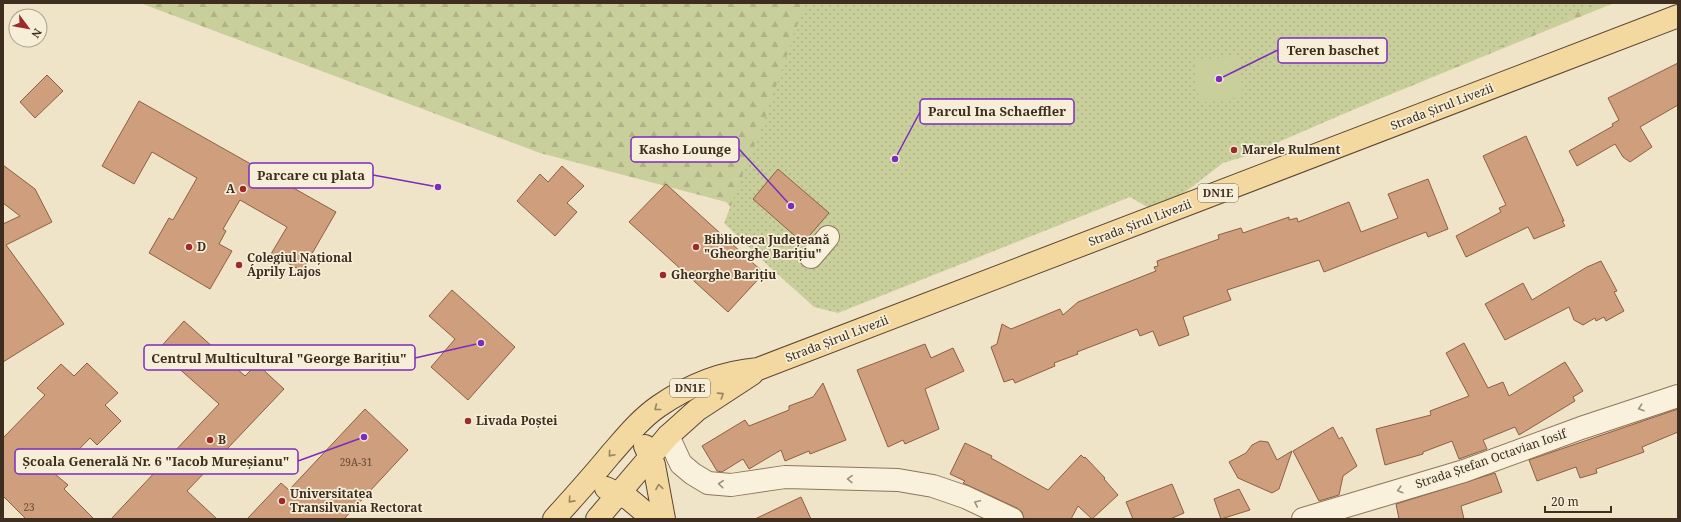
<svg xmlns="http://www.w3.org/2000/svg" width="1681" height="522" font-family="'Noto Serif',serif">
<defs>
<pattern id="forest-firs" width="22" height="20" patternUnits="userSpaceOnUse"><rect width="22" height="20" fill="#c9cf9b"/><path d="M5 1l3.5 6h-7zM16 11l3.5 6h-7z" fill="#aeb285"/></pattern>
<pattern id="park-dots" width="8" height="8" patternUnits="userSpaceOnUse"><rect width="8" height="8" fill="#c9cf9b"/><path d="M2 2h.1M6 6h.1" fill="none" stroke="#aeb285" stroke-width="1.8" stroke-linecap="round"/></pattern>
</defs>
<rect width="100%" height="100%" fill="#f0e4c8"/>
<path fill="url(#forest-firs)" d="M140 3H1614L1274 142 820 305 726 202 540 153Z"/>
<path fill="url(#park-dots)" fill-rule="evenodd" d="M805 3H1599L1281 141 1243 157 1223 163 1180 196 1149 208 1130 197 838 313 814 307 762 260 724 223 764 121ZM778 170 829 213 803 243 753 199Z"/>
<path fill="#c9cf9b" d="M1239 56 1243 97 1199 103 1194 61Z"/>
<g fill="#cf9f7d" stroke="#8d5f41">
<path d="M1678 63V105L1640 127 1652 147 1630 162 1623 157 1615 144 1577 166 1569 151 1613 126 1612 124 1619 120 1608 98Z"/>
<path d="M47 75 63 91 35 118 20 102Z"/>
<path d="M139 101 336 212 302 271 271 254 287 227 240 200 223 229 226 231 219 244 232 251 210 289 149 253 169 218 173 220 197 178 152 152 134 184 102 166Z"/>
<path d="M1526 136 1564 221H1562L1565 226 1534 239 1528 227 1466 257 1456 236 1501 212 1499 208 1506 205 1483 156Z"/>
<path d="M3 165 35 189 52 222 6 245 64 324 3 362V224L20 216 3 203Z"/>
<path d="M562 166 584 186 567 203 577 212 555 236 517 201 540 174 548 182Z"/>
<path d="M778 169 829 213 803 243 753 199Z"/>
<path d="M1428 179 1448 229 1428 237 1426 232 1324 272 1319 260 1227 290 1231 300 1183 317 1189 335 1159 346 1153 331 1140 336 1137 329 1077 352 1078 354 1054 363 1055 366 1015 383 1013 379 1004 382 991 347 997 344 1002 324 1011 329 1060 309 1063 315 1078 302 1156 271 1154 267 1158 266 1157 261 1219 239 1218 235 1241 228 1243 233 1289 217V220L1297 218 1298 222 1349 202 1361 232 1398 218 1388 194Z"/>
<path d="M666 184 764 273 728 312 629 222Z"/>
<path d="M1601 261 1617 291 1614 292 1624 311 1606 321 1604 317 1596 321 1595 318 1583 325 1574 320 1569 307 1505 340 1485 304 1523 283 1532 300 1587 267Z"/>
<path d="M452 290 515 347 468 400 431 367 455 339 429 316Z"/>
<path d="M184 321 245 376 257 364 284 389 187 491 217 519H111L219 404 158 350Z"/>
<path d="M1464 343 1488 388 1503 382 1509 396 1565 362 1583 391 1573 397 1575 401 1519 435 1515 427 1483 440 1487 449 1459 459 1452 441 1423 452V454L1385 465 1376 429 1431 415 1430 411 1469 396 1446 353Z"/>
<path d="M925 344 931 358 953 348 964 371 925 389 939 429 905 444 903 440 888 447 857 370Z"/>
<path d="M87 363 118 393 105 405 121 421 97 445 90 438 55 474 68 485 64 489 94 519H26L3 496V438L45 395 37 388 61 364 74 376Z"/>
<path d="M823 383 846 440 810 454 809 451 785 461 781 450 749 469 743 459 722 472 717 471 702 446 745 420 749 426 789 410V406L813 397Z"/>
<path d="M365 409 408 450 344 519H247L281 483 289 490Z"/>
<path d="M1678 409V432L1642 447 1644 452 1596 469 1597 473 1580 478 1576 467 1537 481 1529 460Z"/>
<path d="M1333 427 1339 439 1342 437 1357 466 1343 476 1339 495 1319 501 1293 451Z"/>
<path d="M1260 441 1268 442 1277 460 1292 451 1279 489 1272 493 1238 478 1229 462 1246 453 1252 445Z"/>
<path d="M965 443 992 456 991 458 1048 490 1081 455 1084 458 1085 457 1105 478 1104 479 1118 495 1092 519 1078 506 1071 519H1024L1022 512 1017 508 963 483 965 481 950 474Z"/>
<path d="M1495 473 1502 492 1461 506 1464 519H1399L1396 504Z"/>
<path d="M1172 484 1184 513 1170 519H1133L1126 502Z"/>
<path d="M1239 489 1250 510 1221 519 1214 499Z"/>
<path d="M801 497 811 519H755Z"/>
</g>
<g fill="none" stroke-linecap="round" stroke-linejoin="round">
<g stroke="#8d765c" stroke-width="24">
<g id="street">
<path d="M811 257 828 237"/>
<path d="M668 436 681 464 693 474 708 483 731 485 785 477 898 480 933 486 965 497 1012 519"/>
<path d="M1303 519 1464 471 1581 428 1678 396"/>
</g>
</g>
<g stroke="#5b4430" stroke-width="24">
<g id="primary">
<path d="M645 446 654 465 664 519"/>
<path d="M606 488 629 499 653 519"/>
<path d="M554 519C573 498 592 477 610 455 625 438 640 419 659 406 688 386 723 372 758 369L1678 16"/>
<path d="M597 519 668 436 697 410 752 374"/>
</g>
</g>
<use href="#street" stroke="#faf1dc" stroke-width="22"/>
<use href="#primary" stroke="#f3d9a0" stroke-width="22"/>
</g>
<defs><path id="oneway-chevron" d="M-2-3.5L2.5 0L-2 3.5" fill="none" stroke-width="1.6" stroke-linecap="round" stroke-linejoin="round"/></defs>
<g stroke="#988460">
<use href="#oneway-chevron" transform="translate(721 395) rotate(-33)"/>
<use href="#oneway-chevron" transform="translate(657 408) rotate(142)"/>
<use href="#oneway-chevron" transform="translate(611 454) rotate(131)"/>
<use href="#oneway-chevron" transform="translate(659 487) rotate(-99)"/>
<use href="#oneway-chevron" transform="translate(571 500) rotate(132)"/>
</g>
<g stroke="#9c907e">
<use href="#oneway-chevron" transform="translate(1641 408) rotate(162)"/>
<use href="#oneway-chevron" transform="translate(850 479) rotate(-178)"/>
<use href="#oneway-chevron" transform="translate(721 484) rotate(-175)"/>
<use href="#oneway-chevron" transform="translate(1400 490) rotate(163)"/>
<use href="#oneway-chevron" transform="translate(977 503) rotate(-155)"/>
</g>
<g fill="#9e2a2b" stroke="#f7eed8" stroke-width="1.5">
<circle cx="1234" cy="150" r="4"/>
<circle cx="243" cy="189" r="4"/>
<circle cx="189" cy="247" r="4"/>
<circle cx="696" cy="247" r="4"/>
<circle cx="239" cy="265" r="4"/>
<circle cx="663" cy="275" r="4"/>
<circle cx="468" cy="421" r="4"/>
<circle cx="210" cy="440" r="4"/>
<circle cx="282" cy="501" r="4"/>
</g>
<g text-anchor="middle" stroke-width="3.5" stroke-linejoin="round" paint-order="stroke">
<g font-size="10" fill="#624a37">
<text x="356" y="466">29A-31</text>
<text x="29" y="511">23</text>
</g>
<g fill="#f7eed8" stroke="#756857" stroke-width="1">
<rect x="1198" y="184" width="40" height="18" rx="3"/>
<rect x="670" y="379" width="40" height="18" rx="3"/>
</g>
<g font-size="11" font-weight="bold" fill="#3d2e20">
<text x="1218" y="197">DN1E</text>
<text x="690" y="392">DN1E</text>
</g>
<g font-size="12" fill="#3d2e20" stroke="#f7eed8">
<text transform="translate(1442 107) rotate(-21)" y="4">Strada Șirul Livezii</text>
<text transform="translate(1140 223) rotate(-21)" y="4">Strada Șirul Livezii</text>
<text transform="translate(837 339) rotate(-21)" y="4">Strada Șirul Livezii</text>
<text transform="translate(1491 459) rotate(-19)" y="4">Strada Ștefan Octavian Iosif</text>
</g>
<g font-size="12" font-weight="bold" fill="#3d2e20" stroke="#f7eed8" text-anchor="start">
<text x="1242" y="154">Marele Rulment</text>
<text x="235" y="193" text-anchor="end">A</text>
<text x="704" y="244">Biblioteca Județeană<tspan x="704" dy="14">"Gheorghe Barițiu"</tspan></text>
<text x="197" y="251">D</text>
<text x="247" y="262">Colegiul Național<tspan x="247" dy="14">Áprily Lajos</tspan></text>
<text x="671" y="279">Gheorghe Barițiu</text>
<text x="476" y="425">Livada Poștei</text>
<text x="218" y="444">B</text>
<text x="290" y="498">Universitatea<tspan x="290" dy="14">Transilvania Rectorat</tspan></text>
</g>
</g>
<path fill="none" stroke="#7b2cbf" stroke-width="1.5" d="M1219 79L1278 50M895 159L920 112M791 206L739 149M438 187L373 175M481 343L415 358M364 437L298 461"/>
<g fill="#7b2cbf" stroke="#f7eed8" stroke-width="1.5">
<circle cx="1219" cy="79" r="4"/>
<circle cx="895" cy="159" r="4"/>
<circle cx="791" cy="206" r="4"/>
<circle cx="438" cy="187" r="4"/>
<circle cx="481" cy="343" r="4"/>
<circle cx="364" cy="437" r="4"/>
</g>
<g fill="#f7eed8" stroke="#7b2cbf" stroke-width="1.5">
<rect x="1278" y="38" width="109" height="25" rx="4"/>
<rect x="920" y="99" width="154" height="25" rx="4"/>
<rect x="631" y="137" width="108" height="25" rx="4"/>
<rect x="249" y="163" width="124" height="25" rx="4"/>
<rect x="144" y="345" width="271" height="25" rx="4"/>
<rect x="15" y="449" width="283" height="25" rx="4"/>
</g>
<g font-size="13" text-anchor="middle" font-weight="bold" fill="#3d2e20">
<text x="1333" y="55">Teren baschet</text>
<text x="997" y="116">Parcul Ina Schaeffler</text>
<text x="685" y="154">Kasho Lounge</text>
<text x="311" y="180">Parcare cu plata</text>
<text x="279" y="363">Centrul Multicultural "George Barițiu"</text>
<text x="156" y="466">Școala Generală Nr. 6 "Iacob Mureșianu"</text>
</g>
<rect width="1681" height="522" fill="none" stroke="#3d2e20" stroke-width="8"/>
<g transform="translate(28 28) rotate(122)"><circle r="19" fill="#f7eed8" stroke="#ada18e"/>
<path d="M0-3L7 15L0 10L-7 15Z" fill="#9e2a2b"/>
<text y="-6" font-size="11" font-weight="bold" text-anchor="middle" fill="#3d2e20">N</text>
</g>
<path d="M1545 506v6h66v-6" fill="none" stroke="#3d2e20" stroke-width="2"/>
<text x="1551" y="506" font-size="12" fill="#3d2e20" stroke="#f7eed8" stroke-width="3" paint-order="stroke">20 m</text>
</svg>
